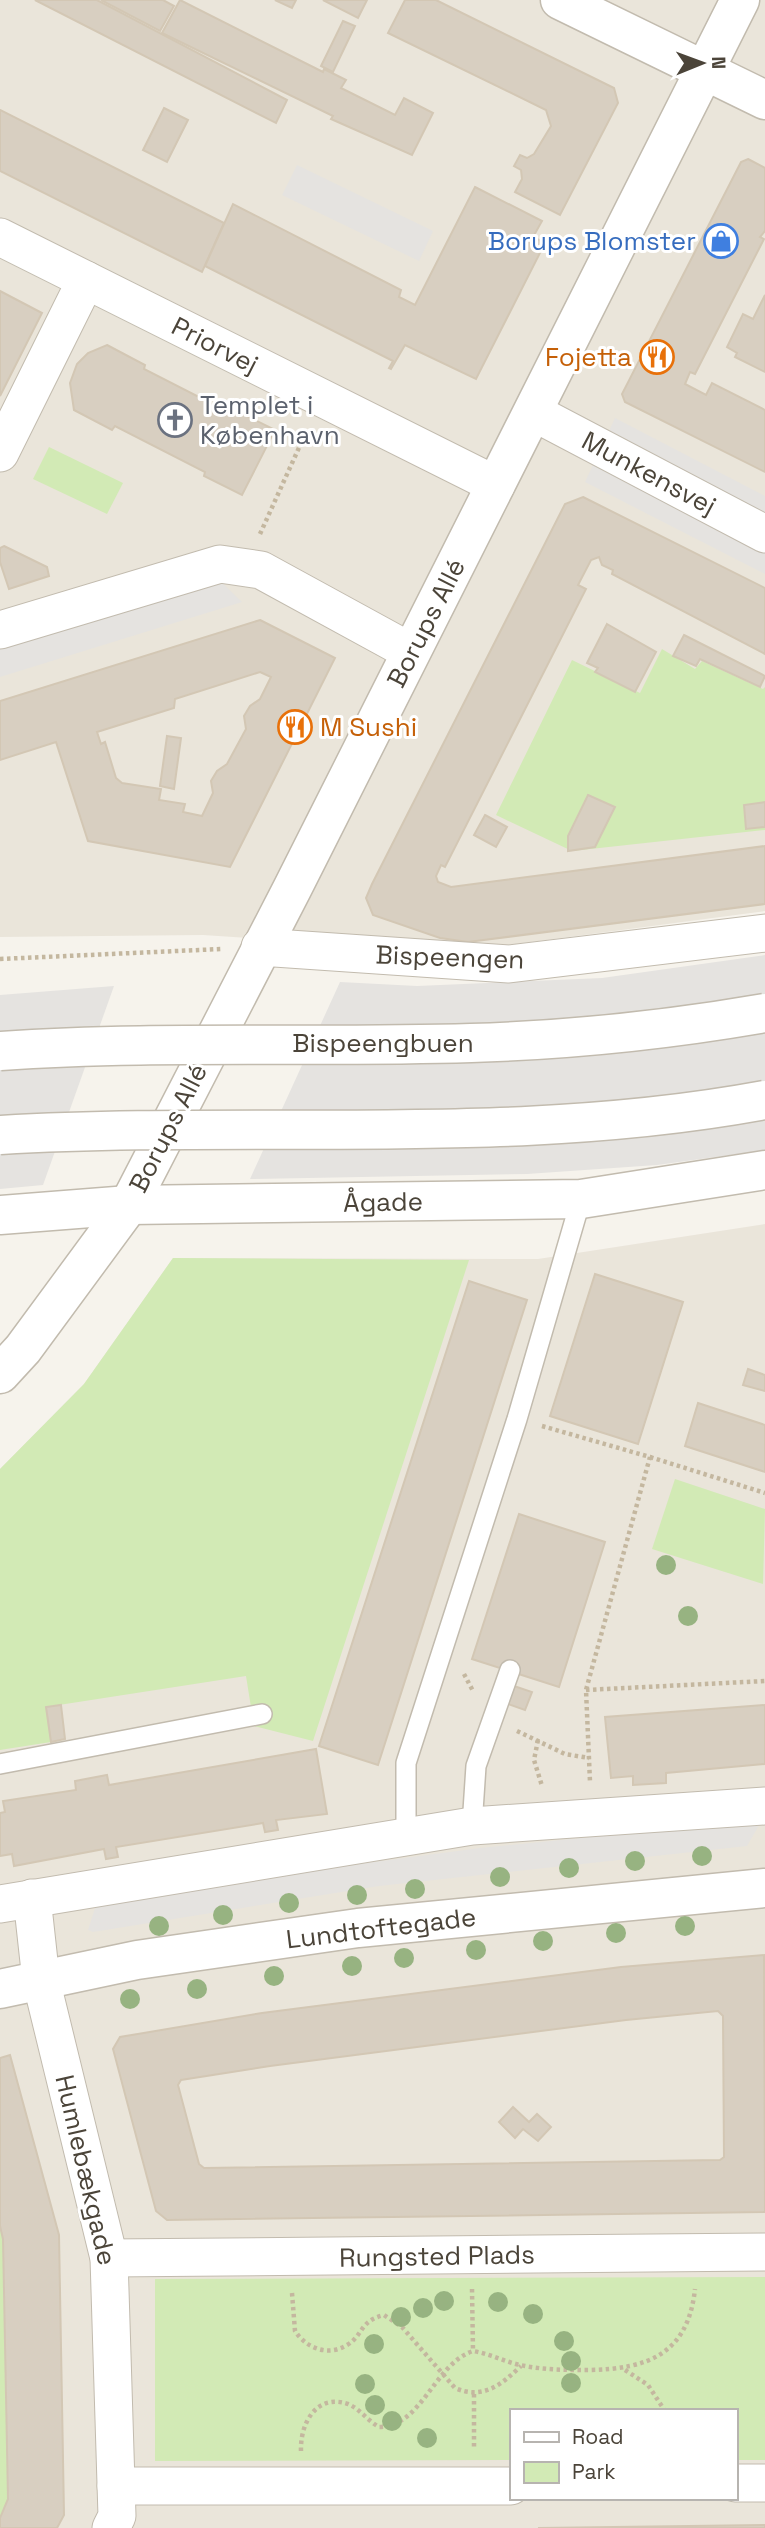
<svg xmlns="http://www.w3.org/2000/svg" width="765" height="2528" font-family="'Space Grotesk',sans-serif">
<rect width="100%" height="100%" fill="#f6f3ec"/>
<g fill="#eae5da" fill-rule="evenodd">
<path d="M0 0H765V911L456 952 203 935 0 937Z"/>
<path d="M765 1224V2528H0V1469L84 1384 173 1258 538 1259ZM511 2411H735V2498H511Z"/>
</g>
<g fill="#d2eab5">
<path d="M49 447 123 483 107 514 33 479Z"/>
<path d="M662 649 695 669 702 661 763 689 765 687V830L572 851 496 815 572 660 640 693Z"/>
<path d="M173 1258 469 1260 313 1741 254 1726 246 1676 46 1707 51 1742 0 1750V1469L84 1384Z"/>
<path d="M675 1479 765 1509 763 1584 652 1549Z"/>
<path d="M0 2226 3 2239 8 2499 0 2518Z"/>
<path d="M765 2277V2460H735V2411H511V2460L155 2461V2279Z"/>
</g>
<g fill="#e5e3e0">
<path d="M297 165 433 231 419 261 282 195Z"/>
<path d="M615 418 765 496V574L585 482Z"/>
<path d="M216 577 242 602 0 677V644Z"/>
<path d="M765 955V1150L657 1165 527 1174 250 1179 340 982 417 986 602 978Z"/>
<path d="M114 986 43 1185 0 1189V995Z"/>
<path d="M762 1820 747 1846 379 1886 93 1932 88 1930 96 1905 344 1866 480 1848Z"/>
</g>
<g fill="#d8cfc1" stroke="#d3c7b4" stroke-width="2" fill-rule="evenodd">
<path d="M35 0H97L287 100 276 123Z"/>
<path d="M101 0H163L174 6 160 31Z"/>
<path d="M180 0 323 72 324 69 346 80 341 88 395 115 404 98 433 113 412 155 331 119 333 116 162 33Z"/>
<path d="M275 0H296L292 8Z"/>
<path d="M323 0H367L358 18Z"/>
<path d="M405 0H436L614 88 618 103 560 215 515 192 522 179 521 170 514 166 520 155 527 158 534 154 551 126 546 110 388 33Z"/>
<path d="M343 21 355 26 333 72 321 66Z"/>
<path d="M164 108 188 120 167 162 143 150Z"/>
<path d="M0 110 224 223 202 272 0 171Z"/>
<path d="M748 159 765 168V231L760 237 764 239 695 374 690 372 685 384 706 395 712 383 765 410V472L625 402 622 394 741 162Z"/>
<path d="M475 187 542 221 533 237 545 243 476 379 405 345 391 369 389 368 393 361 205 266 233 204 401 290 399 297 415 305Z"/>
<path d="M0 291 42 313 0 396Z"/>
<path d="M765 295V372L735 357 737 353 727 347 743 314 753 319Z"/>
<path d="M107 345 145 365 144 369 234 415 237 411 275 430 242 495 204 476 205 472 115 426 112 430 74 410 70 383 77 364 88 353Z"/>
<path d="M583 497 765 588V654L612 574 613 570 602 565 599 557 591 560 578 585 586 589 445 867 441 865 436 876 438 882 451 887 765 846V904L468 942 440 938 373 915 366 898 372 884 565 504Z"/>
<path d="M4 546 47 567 49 576 9 589 0 562V548Z"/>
<path d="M260 620 335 658 230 867 88 841 56 742 0 760V701ZM260 672 271 677 260 699 250 706 244 716 246 729 227 764 217 771 211 781 213 793 202 816 183 812 185 804 159 800 161 789 122 783 116 778 105 742 101 744 97 732 174 708 175 699Z"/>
<path d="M607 624 656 652 635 692 595 672 598 668 587 663Z"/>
<path d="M684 635 765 676 760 687 700 659 696 666 673 656Z"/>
<path d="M167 736 181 738 174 789 160 786Z"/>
<path d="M588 795 615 807 595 847 568 851V836Z"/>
<path d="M765 802V827L746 829 744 805Z"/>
<path d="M485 815 507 827 496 847 474 835Z"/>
<path d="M595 1274 683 1302 638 1444 550 1416Z"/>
<path d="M469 1281 527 1300 378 1765 319 1746Z"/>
<path d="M748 1369 765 1375V1391L743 1385Z"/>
<path d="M698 1403 765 1425V1472L685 1446Z"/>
<path d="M519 1514 605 1542 559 1687 472 1659Z"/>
<path d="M511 1685 532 1692 525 1710 505 1703Z"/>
<path d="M61 1705 65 1739 51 1742 46 1707Z"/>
<path d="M765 1705V1764L666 1773V1783L633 1785V1776L611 1778 605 1717Z"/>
<path d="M316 1749 327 1814 276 1820 278 1830 265 1832 263 1823 116 1847 118 1857 106 1859 104 1849 14 1866 12 1854 0 1856V1813L5 1812 3 1801 76 1790 75 1781 107 1775 109 1785Z"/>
<path d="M764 1955 765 2212 167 2220 156 2211 113 2049 120 2037 262 2013 621 1967ZM718 2011 723 2016 724 2157 720 2160 204 2168 199 2164 178 2085 181 2080 270 2066 626 2020Z"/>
<path d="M10 2055 59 2235 64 2515 57 2528H0V2518L8 2499 3 2239 0 2226V2058Z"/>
<path d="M513 2107 529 2122 537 2114 551 2127 538 2141 523 2129 515 2138 499 2122Z"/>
<path d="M765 2525V2528H538Z"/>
</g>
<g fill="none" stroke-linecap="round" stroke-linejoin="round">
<g stroke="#c2bbae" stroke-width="22">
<g id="service">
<path d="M0 1764 262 1714"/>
<path d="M472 1826 476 1766 510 1670"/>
<path d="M406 1837V1763L517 1419 581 1199"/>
</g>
</g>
<g stroke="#c2bbae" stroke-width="39">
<g id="minor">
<path d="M0 237 496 485"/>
<path d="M533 412 765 534"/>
<path d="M0 453 86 280"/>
<path d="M0 630 220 564 261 570 411 652"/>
<path d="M260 947 509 964 765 933"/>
<path d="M32 1898 41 1980 109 2258 117 2516 111 2528"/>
<path d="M0 1904 472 1826 765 1806"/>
<path d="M109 2258 765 2252"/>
<path d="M735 2483H765"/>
<path d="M116 2486H511"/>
</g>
</g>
<g stroke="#c2bbae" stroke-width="41">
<g id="tertiary">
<path d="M560 0 765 100"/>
<path d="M0 1215 129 1205 581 1199 765 1170"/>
<path d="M0 1374 23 1349 129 1205 292 889 740 0"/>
<path d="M0 1989 137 1960 358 1928 765 1888"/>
</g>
</g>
<g stroke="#c4b79f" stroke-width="4.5" stroke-dasharray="3.5 3.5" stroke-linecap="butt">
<path d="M260 534 307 430"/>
<path d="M0 959 221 949"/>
<path d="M542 1426 650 1457 586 1690 590 1782"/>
<path d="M650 1457 765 1493"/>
<path d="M464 1674 473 1691"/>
<path d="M586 1690 765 1681"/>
<path d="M517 1731 565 1754 589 1758"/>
<path d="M538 1740 534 1760 542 1786"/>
<path d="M472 2289 473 2351"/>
<path d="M292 2293 295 2331C306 2348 328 2357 347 2345 364 2335 359 2321 384 2315L402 2327 455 2388C483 2400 501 2385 521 2366"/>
<path d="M625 2370 648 2385 665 2411"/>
<path d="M474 2394V2449"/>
<path d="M301 2451C300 2424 316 2393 348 2404 360 2409 368 2421 379 2427 422 2427 434 2364 473 2351 491 2354 507 2363 525 2366 546 2370 567 2370 589 2370 648 2369 688 2354 695 2289"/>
</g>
<use href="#service" stroke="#fff" stroke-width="19"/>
<use href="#minor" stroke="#fff" stroke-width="37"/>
<use href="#tertiary" stroke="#fff" stroke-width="38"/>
<g stroke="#c2bbae" stroke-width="41" stroke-linecap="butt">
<g id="tertiary-bridge">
<path d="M0 1051C157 1040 314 1048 471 1043 570 1040 667 1030 765 1013"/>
<path d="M0 1135C255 1120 512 1147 765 1100"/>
</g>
</g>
<use href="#tertiary-bridge" stroke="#fff" stroke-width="38"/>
</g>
<g fill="#97b381">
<circle cx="666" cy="1565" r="10"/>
<circle cx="688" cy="1616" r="10"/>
<circle cx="702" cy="1856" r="10"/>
<circle cx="635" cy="1861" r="10"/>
<circle cx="569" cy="1868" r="10"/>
<circle cx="500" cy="1877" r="10"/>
<circle cx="415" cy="1889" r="10"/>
<circle cx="357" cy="1895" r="10"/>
<circle cx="289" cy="1903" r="10"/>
<circle cx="223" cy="1915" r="10"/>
<circle cx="159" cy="1926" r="10"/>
<circle cx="685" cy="1926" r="10"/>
<circle cx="616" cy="1933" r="10"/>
<circle cx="543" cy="1941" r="10"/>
<circle cx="476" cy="1950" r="10"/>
<circle cx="404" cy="1958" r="10"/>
<circle cx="352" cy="1966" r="10"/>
<circle cx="274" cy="1976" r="10"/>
<circle cx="197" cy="1989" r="10"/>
<circle cx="130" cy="1999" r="10"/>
<circle cx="444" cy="2301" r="10"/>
<circle cx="498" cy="2302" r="10"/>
<circle cx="423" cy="2308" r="10"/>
<circle cx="533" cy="2314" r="10"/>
<circle cx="401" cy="2317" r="10"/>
<circle cx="564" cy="2341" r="10"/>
<circle cx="374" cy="2344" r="10"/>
<circle cx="571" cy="2361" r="10"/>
<circle cx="571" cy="2383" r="10"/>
<circle cx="365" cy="2384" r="10"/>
<circle cx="375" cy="2405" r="10"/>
<circle cx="392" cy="2421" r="10"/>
<circle cx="427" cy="2438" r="10"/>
</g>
<defs>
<g id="shop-ring" transform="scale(1.75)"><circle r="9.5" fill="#fff" stroke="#3f7fe0" stroke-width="1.5"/><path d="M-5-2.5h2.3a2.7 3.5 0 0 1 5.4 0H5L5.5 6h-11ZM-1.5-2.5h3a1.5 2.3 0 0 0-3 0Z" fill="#3f7fe0"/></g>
<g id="restaurant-ring" transform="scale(1.75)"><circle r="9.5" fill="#fff" stroke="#e8710a" stroke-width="1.5"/><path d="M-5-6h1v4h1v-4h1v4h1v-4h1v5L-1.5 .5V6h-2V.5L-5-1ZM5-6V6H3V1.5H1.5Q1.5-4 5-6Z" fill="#e8710a"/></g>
<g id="church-ring" transform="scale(1.75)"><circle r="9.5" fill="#fff" stroke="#6b7280" stroke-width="1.5"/><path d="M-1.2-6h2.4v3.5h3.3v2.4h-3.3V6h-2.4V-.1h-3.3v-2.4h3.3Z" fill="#6b7280"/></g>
</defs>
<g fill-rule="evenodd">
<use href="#shop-ring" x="721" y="241"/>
<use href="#restaurant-ring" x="657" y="357"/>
<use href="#church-ring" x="175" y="420"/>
<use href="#restaurant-ring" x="295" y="727"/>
</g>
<g text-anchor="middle" stroke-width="6" stroke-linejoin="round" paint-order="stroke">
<g font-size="26" fill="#366cbe" stroke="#fff" text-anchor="end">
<text x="696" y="250">Borups Blomster</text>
</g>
<g font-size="26" fill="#4b4439" stroke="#fff">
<text transform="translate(215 345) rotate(27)" y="9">Priorvej</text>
<text transform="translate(649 473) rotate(28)" y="9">Munkensvej</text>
<text transform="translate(426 623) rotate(-63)" y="9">Borups Allé</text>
<text transform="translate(450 957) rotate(2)" y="9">Bispeengen</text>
<text x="383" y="1052">Bispeengbuen</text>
<text transform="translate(168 1128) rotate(-63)" y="9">Borups Allé</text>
<text transform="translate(383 1202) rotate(-1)" y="9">Ågade</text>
<text transform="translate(381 1928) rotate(-7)" y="9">Lundtoftegade</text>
<text transform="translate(86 2170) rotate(77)" y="9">Humlebækgade</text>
<text transform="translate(437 2256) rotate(-1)" y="9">Rungsted Plads</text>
</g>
<g font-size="26" fill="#c56008" stroke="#fff" text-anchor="end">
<text x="632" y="366">Fojetta</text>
<text x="320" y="736" text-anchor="start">M Sushi</text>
</g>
<g font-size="26" fill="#5b616d" stroke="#fff" text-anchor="start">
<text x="200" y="414">Templet i<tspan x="200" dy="30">København</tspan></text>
</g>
</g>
<rect x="510" y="2409" width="228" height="91" fill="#ffffff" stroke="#b7b4b0" stroke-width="2"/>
<rect x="524" y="2432" width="35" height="10" fill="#ffffff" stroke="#b7b4b0" stroke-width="2"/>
<text x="572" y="2444" font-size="21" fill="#4b4439">Road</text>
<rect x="524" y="2462" width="35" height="21" fill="#d2eab5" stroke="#b7b4b0" stroke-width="2"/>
<text x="572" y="2479" font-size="21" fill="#4b4439">Park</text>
<g transform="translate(702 63) rotate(89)" stroke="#ffffff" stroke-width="5" paint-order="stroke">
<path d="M0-5L12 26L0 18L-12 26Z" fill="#4b4439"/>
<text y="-10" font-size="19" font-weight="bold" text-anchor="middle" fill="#4b4439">N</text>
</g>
</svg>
